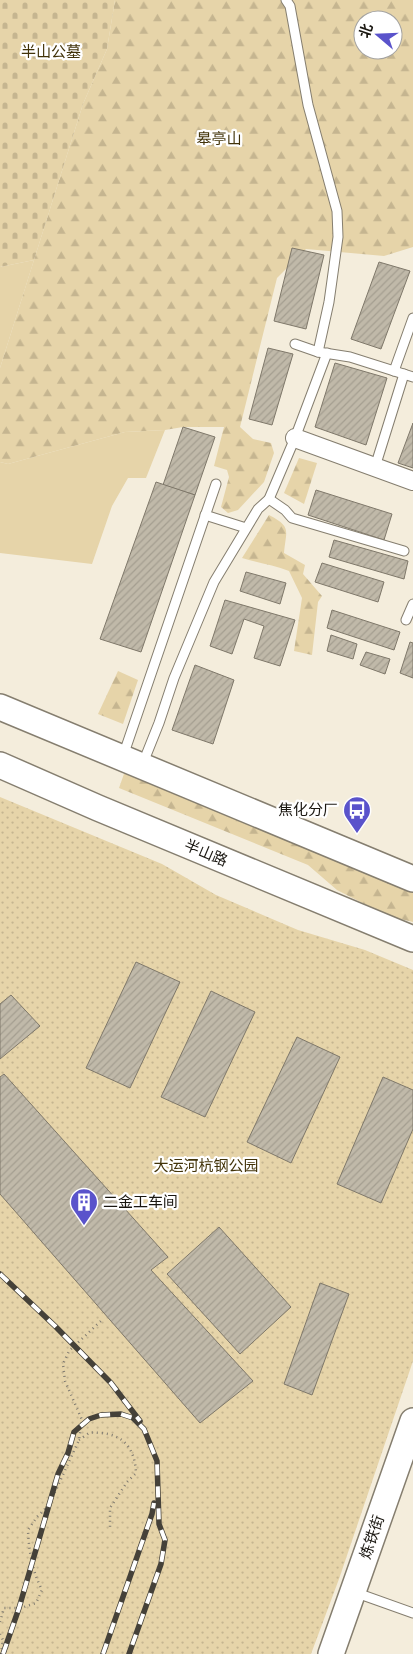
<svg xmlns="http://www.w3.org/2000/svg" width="413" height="1654" font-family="Inter,'Noto Sans SC',sans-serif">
<defs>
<pattern id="forest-firs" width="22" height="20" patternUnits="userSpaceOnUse" patternTransform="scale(1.25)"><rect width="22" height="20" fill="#e6d4a9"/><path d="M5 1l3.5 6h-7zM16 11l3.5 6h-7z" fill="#c5b590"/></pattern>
<pattern id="cemetery-stones" width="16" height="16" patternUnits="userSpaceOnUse" patternTransform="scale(1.25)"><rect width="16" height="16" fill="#e6d4a9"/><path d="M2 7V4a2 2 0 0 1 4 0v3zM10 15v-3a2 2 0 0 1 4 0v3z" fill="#c5b590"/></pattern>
<pattern id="park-dots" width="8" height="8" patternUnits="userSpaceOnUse" patternTransform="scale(1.25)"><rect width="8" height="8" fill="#e6d4a9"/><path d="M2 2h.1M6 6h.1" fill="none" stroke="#c5b590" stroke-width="1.8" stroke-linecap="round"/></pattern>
<pattern id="building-hatch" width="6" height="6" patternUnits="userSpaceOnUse" patternTransform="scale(1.25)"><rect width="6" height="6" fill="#c0b9a9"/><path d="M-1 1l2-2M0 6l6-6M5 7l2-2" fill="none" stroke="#a49e90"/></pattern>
</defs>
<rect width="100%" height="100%" fill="#f4eddc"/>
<g fill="#e6d4a9">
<path d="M34 260 0 368V267Z"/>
<path d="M165 430 146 478H128L112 506 92 564 0 553V462L8 464 125 432Z"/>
</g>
<g fill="url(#forest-firs)" fill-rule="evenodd">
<path d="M115 0H413V247L384 256 306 249 277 278 240 427 253 439 271 443 274 453 264 482 238 510 228 513 221 507 229 477 227 470 214 466 224 427H183L165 430 125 432 8 464 0 462V368L83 104 107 49ZM363 20H393V50H363Z"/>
<path d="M299 458 317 463 304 504 284 493Z"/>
<path d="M269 515C292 527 286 530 284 553L305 565 303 574 322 596 318 602 312 655 294 651 302 598 289 571C274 565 258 563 242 558Z"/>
<path d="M118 671 138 680 123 724 98 714Z"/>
<path d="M125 771 413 892V922L388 916 337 890 308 865 119 788Z"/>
</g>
<path fill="url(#cemetery-stones)" d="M0 0H115L107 49 83 104 34 260 0 267Z"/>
<path fill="url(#park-dots)" d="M0 797 162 864 216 895 298 930 365 950 413 970V1361L339 1579 311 1654H0Z"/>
<g fill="url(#building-hatch)" stroke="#7f786a">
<path d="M292 248 324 255 306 329 274 321Z"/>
<path d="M379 262 410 271 381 349 351 339Z"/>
<path d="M268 348 293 354 272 425 249 419Z"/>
<path d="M335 363 387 378 366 445 315 427Z"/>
<path d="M413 423V468L398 463Z"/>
<path d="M183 427 215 437 195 495 163 485Z"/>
<path d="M156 482 195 495 141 652 100 639Z"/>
<path d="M316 490 392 514 384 540 308 515Z"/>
<path d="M334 540 408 561 404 579 329 557Z"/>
<path d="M322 563 384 582 378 602 315 582Z"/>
<path d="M246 572 286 583 280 604 240 591Z"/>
<path d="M225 600 295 620 280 666 254 658 264 626 244 619 232 654 210 646Z"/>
<path d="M332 610 400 632 394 650 327 628Z"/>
<path d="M331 635 357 644 353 659 327 651Z"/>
<path d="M410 642 413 643V678L400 673Z"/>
<path d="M366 652 390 659 385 674 360 665Z"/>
<path d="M195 665 234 680 213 744 172 730Z"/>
<path d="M136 962 180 982 130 1088 86 1068Z"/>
<path d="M211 991 255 1012 205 1117 161 1097Z"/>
<path d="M11 995 40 1026 0 1059V1004Z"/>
<path d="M297 1037 340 1057 291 1163 247 1142Z"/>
<path d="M4 1074 168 1257 151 1270 253 1381 200 1423 0 1194V1077Z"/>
<path d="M383 1077 413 1090V1129L381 1203 337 1184Z"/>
<path d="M219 1227 291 1307 240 1354 167 1274Z"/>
<path d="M320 1283 349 1294 312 1395 284 1384Z"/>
</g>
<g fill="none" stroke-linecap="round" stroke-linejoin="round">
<g stroke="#857e6f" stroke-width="11">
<g id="lane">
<path d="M286 0 290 6 308 105 337 211 338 237 329 302 318 352"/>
<path d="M295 344 318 352 350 357 413 377"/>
<path d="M394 371 413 318"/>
<path d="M375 467 404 374"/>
<path d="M269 499 285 510 292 518 404 551"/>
<path d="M205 515 246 528"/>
<path d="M406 620 413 604"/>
<path d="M123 756 216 484"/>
<path d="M143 763 159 723 174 678 214 582 258 509 269 499 295 438 327 353"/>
<path d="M354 1592 413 1613"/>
</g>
</g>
<g stroke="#857e6f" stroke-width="20">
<path id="street" d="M295 438 413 481"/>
</g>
<g stroke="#857e6f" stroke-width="28">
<g id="secondary">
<path d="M0 707 413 879"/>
<path d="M0 765 98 808 413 939"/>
<path d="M331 1654 413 1421"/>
</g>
</g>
<g stroke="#807b70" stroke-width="2.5" stroke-dasharray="1 4" stroke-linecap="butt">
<path d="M79 1440C82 1438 86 1435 89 1433 93 1432 97 1433 101 1433 125 1435 135 1450 136 1473L127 1482 110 1508V1527"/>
<path d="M0 1622 4 1608H21L36 1603 42 1590C32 1570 29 1552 28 1530L37 1517 49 1505 79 1440 82 1420 65 1381 63 1364 69 1351 103 1319"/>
<path d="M0 1634 3 1640 1 1654"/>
</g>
<use href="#lane" stroke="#fff" stroke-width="9"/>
<use href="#street" stroke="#fff" stroke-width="18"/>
<use href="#secondary" stroke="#fff" stroke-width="25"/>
<g stroke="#454139" stroke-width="5.5">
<g id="rail">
<path d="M0 1274 55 1326 111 1383 140 1421"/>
<path d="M3 1654 19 1608 58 1474 68 1453 74 1432 89 1419 101 1415 121 1414 133 1418 144 1429 157 1461 159 1524 165 1540 161 1564 129 1654"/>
<path d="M103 1654 152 1514 154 1503"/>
</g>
</g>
<use href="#rail" stroke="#fff" stroke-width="4" stroke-dasharray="11" stroke-linecap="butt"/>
</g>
<defs>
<g id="bus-pin" transform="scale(1.4375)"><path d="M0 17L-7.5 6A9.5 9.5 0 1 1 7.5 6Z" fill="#5a53cb" stroke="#fff"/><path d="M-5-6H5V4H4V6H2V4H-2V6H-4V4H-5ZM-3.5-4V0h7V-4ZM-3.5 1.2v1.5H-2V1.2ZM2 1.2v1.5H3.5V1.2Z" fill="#fff"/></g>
<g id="building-pin" transform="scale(1.4375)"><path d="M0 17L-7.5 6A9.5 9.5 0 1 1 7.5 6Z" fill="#5a53cb" stroke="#fff"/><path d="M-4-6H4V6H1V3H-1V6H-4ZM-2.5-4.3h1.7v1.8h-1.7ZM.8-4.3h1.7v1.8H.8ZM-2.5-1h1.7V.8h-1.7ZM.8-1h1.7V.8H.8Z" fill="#fff"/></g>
</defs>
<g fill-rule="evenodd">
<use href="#bus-pin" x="357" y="810"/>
<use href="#building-pin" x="84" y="1202"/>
</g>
<g text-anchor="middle" stroke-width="4.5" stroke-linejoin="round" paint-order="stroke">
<g font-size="15" fill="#423309" stroke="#fff">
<text x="51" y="57">半山公墓</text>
<text x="219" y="144">皋亭山</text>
<text x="206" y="1171">大运河杭钢公园</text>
</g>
<g font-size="15" fill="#1a1711" stroke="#fff" text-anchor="end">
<text x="338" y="815">焦化分厂</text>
<text x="103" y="1207" text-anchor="start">二金工车间</text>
</g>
<g font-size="15" fill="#1a1711" stroke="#fff">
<text transform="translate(206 853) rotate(23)" y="5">半山路</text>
<text transform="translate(372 1537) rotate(-71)" y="5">炼铁街</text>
</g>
</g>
<g transform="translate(378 35) rotate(289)"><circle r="24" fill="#ffffff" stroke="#a3a2a0"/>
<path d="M0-4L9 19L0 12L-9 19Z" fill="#5a53cb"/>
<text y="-8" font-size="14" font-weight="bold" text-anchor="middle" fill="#1a1711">北</text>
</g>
</svg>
